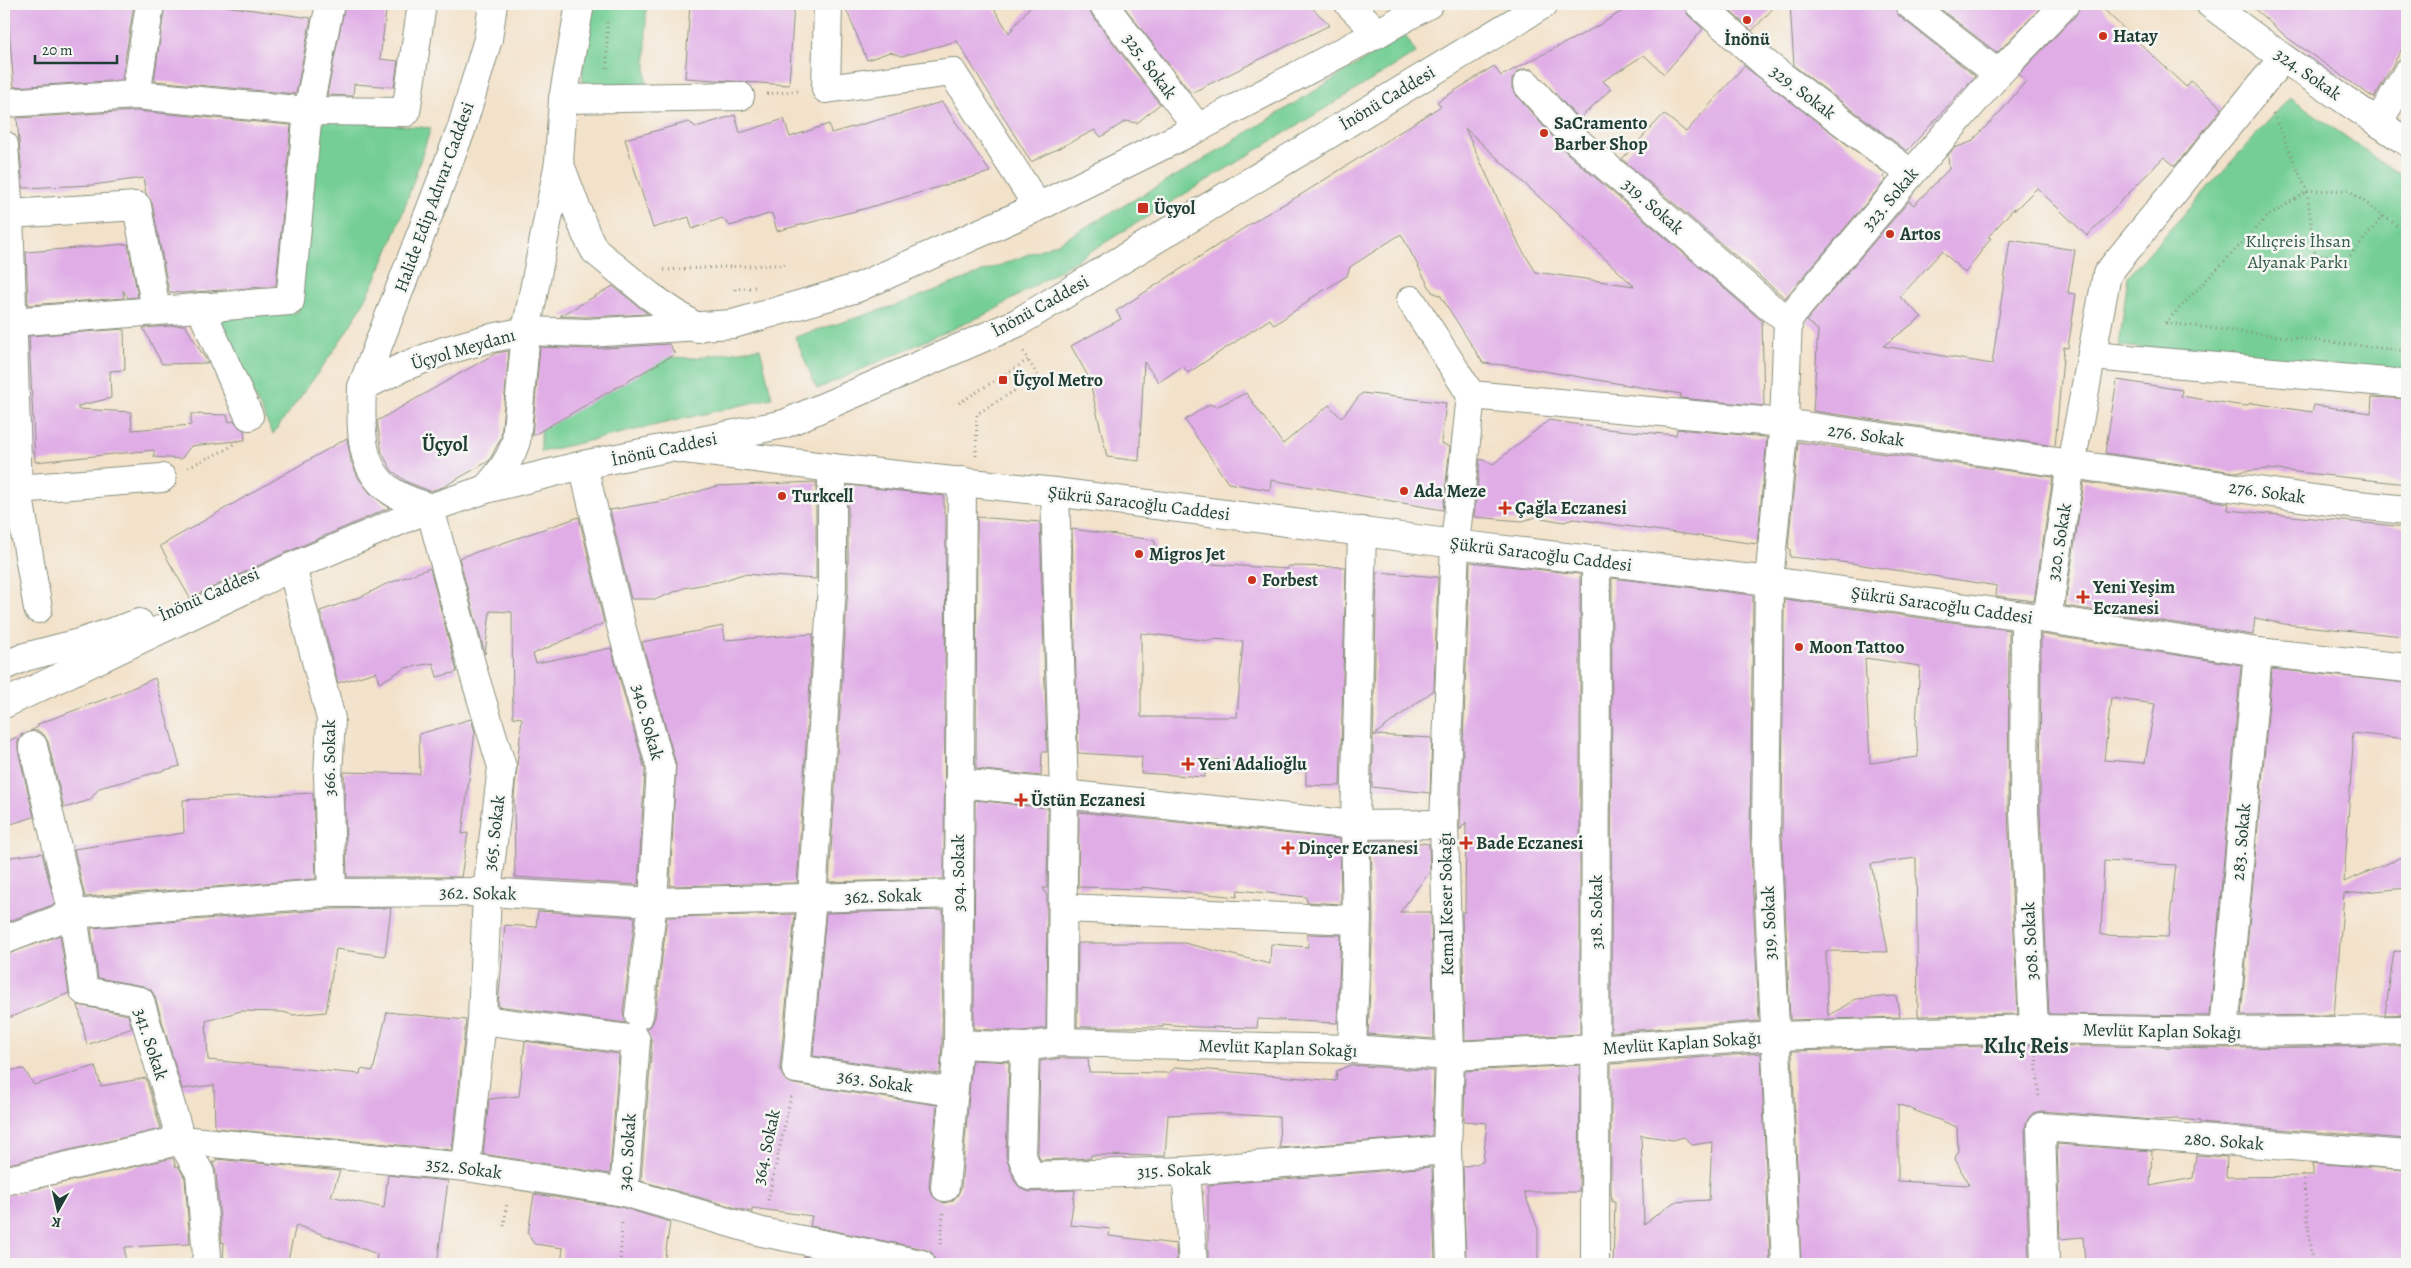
<svg xmlns="http://www.w3.org/2000/svg" width="2411" height="1268" font-family="Alegreya,serif">
<rect width="100%" height="100%" fill="#f6f6f2"/>
<filter id="ink" filterUnits="userSpaceOnUse"><feTurbulence type="fractalNoise" baseFrequency=".02" numOctaves="2"/><feDisplacementMap in="SourceGraphic" scale="10" xChannelSelector="R" yChannelSelector="G"/><feConvolveMatrix kernelMatrix="1 2 1 2 8 2 1 2 1" color-interpolation-filters="sRGB"/></filter>
<filter id="wash" filterUnits="userSpaceOnUse"><feTurbulence type="fractalNoise" baseFrequency=".0096" numOctaves="4" result="noise"/><feDisplacementMap in="SourceGraphic" scale="20" xChannelSelector="R" yChannelSelector="G"/><feGaussianBlur stdDeviation="1.12" result="paint"/><feColorMatrix in="noise" values="0 0 0 0 0 0 0 0 0 0 0 0 0 0 0 0 0 1.4 0 .05"/><feComposite in="paint" operator="in"/></filter>
<g filter="url(#wash)">
<rect width="100%" height="100%" fill="#f3e2ca"/>
<g fill="#75cf95" stroke="#4a8664">
<path d="M586 4H646V90L582 89Z"/>
<path d="M1405 35 1416 53 991 312 817 389 795 337 897 305 1060 242 1193 166Z"/>
<path d="M2290 97 2407 180V372L2119 346 2128 276Z"/>
<path d="M323 119 431 128C414 178 399 230 376 278 350 334 309 384 273 434L215 317 298 312Z"/>
<path d="M760 348 772 398 541 452V353L695 358Z"/>
</g>
<g id="blocks">
<g fill="#e0ade6" fill-rule="evenodd">
<path d="M7 4H134L122 80 14 87Z"/>
<path d="M165 4H225V6L311 18 296 94 154 81Z"/>
<path d="M345 4H387L380 59 398 61 394 87 354 84 353 96 327 95Z"/>
<path d="M690 4H794L789 85 685 78Z"/>
<path d="M844 4H991L1009 33 1032 4H1088L1091 14 1160 104 1137 123 1126 121 1101 137 1095 130 1031 162 957 41 902 56 890 52 867 60Z"/>
<path d="M1122 4H1308L1330 25 1191 93Z"/>
<path d="M1634 4H1684L1688 15 1703 29 1664 74 1644 55 1603 81 1611 89 1579 119 1532 69H1524L1517 72 1512 79V88L1515 94 1568 154 1762 321 1764 406 1680 398 1681 394 1520 367 1483 363 1440 295 1432 292 1401 234 1350 267 1347 276 1308 300 1309 301 1274 325 1270 319 1188 373 1183 366 1159 382 1144 362 1139 461 1107 457 1089 378 1071 346 1121 319 1116 311 1261 217 1302 194 1441 106 1437 102 1494 66 1501 76 1596 27ZM1465 128 1584 239 1634 286 1536 272 1519 245Z"/>
<path d="M1722 4H1777L1752 31Z"/>
<path d="M1790 4H1894L1899 16 1975 76 1907 151 1794 66Z"/>
<path d="M1934 4H2044L1997 53Z"/>
<path d="M2080 4H2098L2186 87 2191 81 2222 108 2175 166 2164 157 2087 236 2037 188 2014 211 2015 207 1988 237 1991 238 1965 273 1942 251 1900 297 1922 317 1883 346 1992 364 2010 240 2075 250 2068 293 2076 294 2068 348 2064 347 2055 446 1813 411 1818 330 1806 321 1909 201 1914 205 1949 169 1948 155 1954 148 1971 142 2002 110 2026 81 2019 74 2076 15Z"/>
<path d="M2249 4H2407V40L2374 98 2289 39Z"/>
<path d="M1744 66 1886 174 1883 177 1886 180 1785 298 1622 159 1664 114 1686 132Z"/>
<path d="M942 102 990 172 867 208 777 231 772 213 730 226 722 218 692 229 689 217 653 228 625 139 689 122 696 127 735 115 740 133 784 119 790 137 829 124 831 133Z"/>
<path d="M136 111 291 125 276 286 182 293 169 292 152 203 146 194 143 178 93 185 23 188 17 118Z"/>
<path d="M128 244 138 297 128 298 123 290 124 298 28 305 26 252Z"/>
<path d="M613 286 648 314 587 317 560 316Z"/>
<path d="M185 325 208 363 162 364 143 328Z"/>
<path d="M124 329 125 370 110 371 111 398 78 406V409L131 412 132 430 191 425V414L227 415 229 422 234 421 244 430 245 440 191 446 181 459 154 457V450L35 462 29 336Z"/>
<path d="M669 344 675 354 532 436 540 347 588 349Z"/>
<path d="M509 351 501 438 489 461 443 487 430 491 407 482 392 471 382 453 377 421 496 353Z"/>
<path d="M2117 380 2182 390 2181 396 2244 406 2252 403 2312 412 2314 405 2371 413 2372 397 2407 399V484L2269 469 2234 472 2105 453Z"/>
<path d="M1246 393 1283 444 1329 405 1341 418 1362 393 1446 403 1441 443 1450 447 1443 510 1271 480 1270 490 1228 483 1185 420 1210 404 1216 407Z"/>
<path d="M1549 420 1606 429 1676 435 1677 429 1765 437 1767 438 1757 544 1574 519 1564 522 1536 517 1522 521 1474 517 1480 459 1493 464Z"/>
<path d="M347 438 351 461 359 479 370 493 389 508 285 553 190 598 160 546Z"/>
<path d="M1798 442 2053 477 2034 601 1996 596 1997 586 1850 563 1790 557V549L1788 548Z"/>
<path d="M816 482V579L743 574 722 581 684 588 657 599H631L610 510 668 500 717 486Z"/>
<path d="M2084 482 2229 503 2228 510 2407 527V593L2403 636 2284 624 2255 618 2253 635 2065 606Z"/>
<path d="M848 485 944 496V514H946L944 879 829 882 848 587Z"/>
<path d="M579 517 604 623 533 654 536 663 611 648 645 770 638 885 515 877 514 796 522 718 513 717 512 612 490 611 485 654 459 558Z"/>
<path d="M977 517 1040 522 1047 752H1042L1041 776 976 769Z"/>
<path d="M1072 529 1154 540 1159 557 1211 564 1288 569V566L1346 567 1340 786 1306 785V768L1273 764 1205 759V777L1141 773 1142 757 1078 753ZM1141 633 1210 641 1212 639 1243 641 1237 717H1141Z"/>
<path d="M1470 562 1580 574V1034L1465 1040 1462 912H1465L1466 822 1460 830V824Z"/>
<path d="M430 568 457 672 437 677 433 663 405 668 379 683 376 672 338 683 320 611 363 596 384 585Z"/>
<path d="M1377 572 1438 577 1434 690 1374 735 1432 738 1430 793 1372 787Z"/>
<path d="M1612 578 1753 595 1750 834 1759 1021 1611 1032Z"/>
<path d="M1784 599 2009 630 2008 813 2018 1014 1918 1016 1916 858 1871 864 1888 952 1826 951 1828 1016 1856 999 1896 996 1900 1017 1790 1020 1782 834ZM1865 658 1920 666 1916 723 1918 757 1870 763Z"/>
<path d="M723 626 725 640 813 634 797 883 670 886 676 764 642 642Z"/>
<path d="M2041 634 2241 665 2210 1016 2049 1014 2040 812ZM2111 698 2155 704 2145 763 2104 760ZM2104 861 2176 865 2168 937 2101 935Z"/>
<path d="M2272 669 2407 683V739L2352 733 2353 744 2344 882 2407 855V888L2344 894 2334 1015 2241 1016Z"/>
<path d="M155 678 180 766 99 788 90 800 64 808 48 742 44 735 38 731H30L38 727V724L121 693Z"/>
<path d="M471 719 475 732 462 834 468 833 461 877H347L344 772 420 774 419 734Z"/>
<path d="M23 734 18 741V750L34 817 4 826V743Z"/>
<path d="M313 793 316 879 85 897 74 849 184 833 183 800Z"/>
<path d="M975 800 1048 808 1047 888H1043L1047 896 1046 1028 1024 1031 974 1029Z"/>
<path d="M1079 812 1340 839 1341 904 1307 902 1306 897 1238 890 1237 897 1142 887V889L1078 887Z"/>
<path d="M1371 840H1400L1429 844 1430 871 1400 912H1431L1434 1039 1368 1034 1373 920Z"/>
<path d="M42 853 55 904 4 923V858Z"/>
<path d="M391 908 385 956 336 949 326 1012 294 1015 283 1012 241 1011 206 1021 208 1060 360 1074 361 1069 373 1071 387 1012 466 1020 452 1150 215 1128 214 1085 182 1089 155 997 151 990 143 986 98 978 91 928 333 909Z"/>
<path d="M943 910 942 1043 940 1074 813 1056 826 913Z"/>
<path d="M538 911 635 917 623 1013 626 1023 498 1006 505 925 536 927Z"/>
<path d="M795 914 780 1068 782 1075 786 1081 794 1084 937 1105 929 1186 931 1194 936 1199 944 1203 952 1201 957 1196 961 1188 972 1060 1009 1062 1006 1156 1015 1182 1021 1189 1030 1192 1075 1190 1070 1225 1110 1229 1109 1236 1176 1244 1177 1264H936L932 1253 924 1249 810 1226 812 1216 752 1208V1212L740 1209 641 1181 652 1041 646 1029 652 1024 655 1017 667 917Z"/>
<path d="M1307 934 1341 935 1337 1023 1258 1019 1257 1028 1196 1027 1163 1024V1027H1077L1078 943H1184L1270 964 1271 944 1308 947Z"/>
<path d="M60 935 69 993 4 1020V955Z"/>
<path d="M2394 951 2407 952V1014L2385 1015Z"/>
<path d="M78 1005 128 1015 132 1028 87 1045Z"/>
<path d="M525 1041 619 1054 610 1174 483 1154 489 1099 519 1096Z"/>
<path d="M2034 1045 2224 1048 2407 1046V1139L2200 1123V1121L2177 1119 2154 1120 2042 1111 2033 1113 2028 1119 2025 1127 2029 1264H1801L1792 1051ZM1898 1104 1957 1127 1958 1150 1955 1159 1969 1185 1898 1181Z"/>
<path d="M1761 1053 1770 1264H1613L1615 1202H1612L1611 1192V1064ZM1641 1135 1673 1140 1684 1137 1692 1145 1712 1142 1709 1200 1674 1202 1644 1224Z"/>
<path d="M1062 1058H1088L1089 1072 1169 1073 1176 1067 1336 1081 1337 1071 1350 1065 1434 1071 1432 1136 1280 1148 1279 1117 1213 1113 1168 1115 1165 1156 1091 1155V1158L1040 1160 1038 1153 1040 1061Z"/>
<path d="M1580 1065 1579 1192H1524L1538 1229V1264H1466L1463 1167 1483 1162 1487 1123 1464 1121 1465 1071Z"/>
<path d="M95 1066 101 1086 146 1078 161 1129 4 1165V1071L24 1069 34 1085Z"/>
<path d="M2057 1144 2152 1151 2150 1186 2193 1178 2196 1155 2227 1157 2226 1177 2313 1176V1163L2407 1170V1264H2085L2083 1237 2060 1239Z"/>
<path d="M173 1158 176 1167 178 1166 185 1178 190 1244 125 1247V1264H4V1196Z"/>
<path d="M216 1159 340 1171 331 1196 384 1208 388 1175 448 1181 437 1264H376L377 1254 296 1225 287 1264H223L224 1242 222 1243 216 1172 212 1162 216 1163Z"/>
<path d="M1432 1167 1435 1264H1208V1185Z"/>
<path d="M534 1194 621 1207 670 1222 664 1264H561L563 1248 534 1244 528 1234Z"/>
<path d="M804 1256 843 1264H803Z"/>
</g>
</g>
</g>
<g filter="url(#ink)">
<use href="#blocks" fill-opacity="0" stroke="#89907f" stroke-width="1"/>
<g fill="none" stroke-linecap="round" stroke-linejoin="round">
<g stroke="#89907f" stroke-width="30">
<g id="minor">
<path d="M828 4 826 89 952 72 1038 207"/>
<path d="M1103 4 1198 128"/>
<path d="M1349 4 1378 33"/>
<path d="M1699 4 1766 64 1911 174"/>
<path d="M1909 4 1998 74"/>
<path d="M2210 4 2283 58 2407 142"/>
<path d="M1527 84 1578 142 1771 308 1788 319"/>
<path d="M136 95 150 4"/>
<path d="M563 99 740 96"/>
<path d="M4 103 136 95 308 111 406 112 422 4"/>
<path d="M2378 123 2407 73"/>
<path d="M4 145 9 214 18 491 38 609"/>
<path d="M9 214 137 206 156 310"/>
<path d="M1411 300 1471 395"/>
<path d="M200 307 249 416"/>
<path d="M11 322 290 301 308 111 330 4"/>
<path d="M2093 356 2407 384"/>
<path d="M677 448 832 468 1055 492 1455 544 1769 581 2047 619 2258 652 2407 668"/>
<path d="M583 465 621 626 661 768 653 902 639 1015"/>
<path d="M832 468V586L812 898 796 1069 953 1092"/>
<path d="M4 490 162 478"/>
<path d="M1055 492 1064 794 1061 1042"/>
<path d="M430 508 473 671 502 767 487 892 482 1020 466 1167"/>
<path d="M292 567 331 719 328 776 332 893"/>
<path d="M2025 617 2024 812 2034 1029"/>
<path d="M2047 619 2071 464 2107 274 2283 58"/>
<path d="M33 746 73 914 84 991 140 1001 181 1140 200 1173 207 1256 205 1264"/>
<path d="M959 783 1355 825 1444 824"/>
<path d="M1064 908 1357 920"/>
<path d="M4 940 73 914 332 893 487 892 653 902 958 894"/>
<path d="M482 1020 636 1040 624 1192"/>
<path d="M2224 1032 2258 652"/>
<path d="M958 1044 1025 1047 1061 1042 1352 1049 1450 1056 1595 1049 1774 1036 2034 1029 2224 1032 2407 1030"/>
<path d="M1025 1047 1022 1156 1030 1176 1186 1171 1447 1150"/>
<path d="M1352 1049 1357 920 1355 825 1362 531"/>
<path d="M1186 1171 1193 1264"/>
<path d="M4 1181 181 1140 466 1167 624 1192 762 1232 921 1264"/>
<path d="M945 1187 958 1044 962 481"/>
<path d="M1451 1264 1447 1150 1450 1056 1444 824 1455 544 1471 395 1784 423 2349 504 2407 510"/>
<path d="M1595 1264 1596 560"/>
<path d="M1786 1264 1766 834 1769 581 1784 423 1788 319 1911 174 1998 74 2065 4"/>
<path d="M2045 1264 2041 1127 2407 1155"/>
</g>
</g>
<g stroke="#89907f" stroke-width="30">
<g id="major">
<path d="M559 162 586 234 595 251 650 296 697 328"/>
<path d="M362 387 403 367 444 351 487 339 526 331 587 333 733 324 857 288 1038 207 1198 128 1378 33 1429 4"/>
<path d="M486 489C499 474 510 461 516 441L526 331 559 162 563 99 580 4"/>
<path d="M430 508C417 503 402 499 391 491 357 468 361 423 362 387L461 130 488 39 493 4"/>
<path d="M4 666 25 657 79 643 139 623"/>
<path d="M4 704 292 567 430 508 486 489 583 465 784 424 1017 323 1544 4"/>
</g>
</g>
<g stroke="#89907f" stroke-width="3" stroke-dasharray="1 4" stroke-linecap="butt">
<path d="M607 22V71"/>
<path d="M767 94 798 91"/>
<path d="M2273 114 2307 191 2315 255 2348 258 2384 215"/>
<path d="M664 270 788 264"/>
<path d="M735 295V289L756 287"/>
<path d="M2165 323 2266 218 2307 191 2348 190 2407 233"/>
<path d="M2166 323 2407 351"/>
<path d="M959 403 1028 360 1022 349"/>
<path d="M976 456 977 414 1038 376 1028 360"/>
<path d="M188 467 227 449 237 441"/>
<path d="M2036 1055 2039 1099"/>
<path d="M2303 1175 2312 1264"/>
<path d="M767 1205 791 1096"/>
<path d="M504 1226 507 1202"/>
<path d="M941 1244 943 1213"/>
<path d="M620 1264 622 1220"/>
</g>
<use href="#minor" stroke="#fff" stroke-width="28"/>
<use href="#major" stroke="#fff" stroke-width="28"/>
</g>
</g>
<g fill="#c8321e" stroke="#f6f6f2" stroke-width="2">
<circle cx="1747" cy="20" r="5"/>
<circle cx="2103" cy="36" r="5"/>
<circle cx="1544" cy="133" r="5"/>
<rect x="1137" y="202" width="12" height="12" rx="2.5"/>
<circle cx="1890" cy="234" r="5"/>
<rect x="998" y="375" width="10" height="10" rx="2.5"/>
<circle cx="1404" cy="491" r="5"/>
<circle cx="782" cy="496" r="5"/>
<path d="M1502.5 500.5h5v5h5v5h-5v5h-5v-5h-5v-5h5z"/>
<circle cx="1139" cy="554" r="5"/>
<circle cx="1252" cy="580" r="5"/>
<path d="M2080.5 589.5h5v5h5v5h-5v5h-5v-5h-5v-5h5z"/>
<circle cx="1799" cy="647" r="5"/>
<path d="M1185.5 756.5h5v5h5v5h-5v5h-5v-5h-5v-5h5z"/>
<path d="M1018.5 792.5h5v5h5v5h-5v5h-5v-5h-5v-5h5z"/>
<path d="M1463.5 835.5h5v5h5v5h-5v5h-5v-5h-5v-5h5z"/>
<path d="M1285.5 840.5h5v5h5v5h-5v5h-5v-5h-5v-5h5z"/>
</g>
<g text-anchor="middle" stroke-width="5" stroke-linejoin="round" paint-order="stroke">
<g font-size="18" font-weight="bold" fill="#1f3d34" stroke="#f6f6f2" text-anchor="start">
<text x="2113" y="42">Hatay</text>
<text x="1747" y="45" text-anchor="middle">İnönü</text>
<text x="1554" y="129">SaCramento<tspan x="1554" dy="21">Barber Shop</tspan></text>
<text x="1154" y="214">Üçyol</text>
<text x="1900" y="240">Artos</text>
<text x="1013" y="386">Üçyol Metro</text>
<text x="1414" y="497">Ada Meze</text>
<text x="792" y="502">Turkcell</text>
<text x="1515" y="514">Çağla Eczanesi</text>
<text x="1149" y="560">Migros Jet</text>
<text x="1262" y="586">Forbest</text>
<text x="2093" y="593">Yeni Yeşim<tspan x="2093" dy="21">Eczanesi</tspan></text>
<text x="1809" y="653">Moon Tattoo</text>
<text x="1198" y="770">Yeni Adalioğlu</text>
<text x="1031" y="806">Üstün Eczanesi</text>
<text x="1476" y="849">Bade Eczanesi</text>
<text x="1298" y="854">Dinçer Eczanesi</text>
</g>
<g font-size="18" fill="#1f3d34" stroke="#f6f6f2">
<text transform="translate(1150 66) rotate(53)" y="6">325. Sokak</text>
<text transform="translate(2308 74) rotate(35)" y="6">324. Sokak</text>
<text transform="translate(1803 92) rotate(37)" y="6">329. Sokak</text>
<text transform="translate(1387 98) rotate(-31)" y="6">İnönü Caddesi</text>
<text transform="translate(434 197) rotate(-70)" y="6">Halide Edip Adıvar Caddesi</text>
<text transform="translate(1890 199) rotate(-50)" y="6">323. Sokak</text>
<text transform="translate(1653 206) rotate(41)" y="6">319. Sokak</text>
<text transform="translate(1040 306) rotate(-29)" y="6">İnönü Caddesi</text>
<text transform="translate(463 349) rotate(-16)" y="6">Üçyol Meydanı</text>
<text transform="translate(1866 435) rotate(8)" y="6">276. Sokak</text>
<text transform="translate(664 449) rotate(-12)" y="6">İnönü Caddesi</text>
<text transform="translate(2267 492) rotate(8)" y="6">276. Sokak</text>
<text transform="translate(1139 503) rotate(7)" y="6">Şükrü Saracoğlu Caddesi</text>
<text transform="translate(2059 542) rotate(-81)" y="6">320. Sokak</text>
<text transform="translate(1541 554) rotate(7)" y="6">Şükrü Saracoğlu Caddesi</text>
<text transform="translate(209 594) rotate(-24)" y="6">İnönü Caddesi</text>
<text transform="translate(1942 605) rotate(8)" y="6">Şükrü Saracoğlu Caddesi</text>
<text transform="translate(648 722) rotate(75)" y="6">340. Sokak</text>
<text transform="translate(329 758) rotate(-90)" y="6">366. Sokak</text>
<text transform="translate(494 833) rotate(-83)" y="6">365. Sokak</text>
<text transform="translate(2241 842) rotate(-85)" y="6">283. Sokak</text>
<text transform="translate(958 873) rotate(-90)" y="6">304. Sokak</text>
<text transform="translate(478 893) rotate(1)" y="6">362. Sokak</text>
<text transform="translate(883 896) rotate(-2)" y="6">362. Sokak</text>
<text transform="translate(1446 904) rotate(-91)" y="6">Kemal Keser Sokağı</text>
<text transform="translate(1596 912) rotate(-90)" y="6">318. Sokak</text>
<text transform="translate(1769 923) rotate(-92)" y="6">319. Sokak</text>
<text transform="translate(2030 941) rotate(-93)" y="6">308. Sokak</text>
<text transform="translate(2162 1031) rotate(1)" y="6">Mevlüt Kaplan Sokağı</text>
<text transform="translate(1682 1043) rotate(-4)" y="6">Mevlüt Kaplan Sokağı</text>
<text transform="translate(151 1044) rotate(72)" y="6">341. Sokak</text>
<text transform="translate(1278 1048) rotate(2)" y="6">Mevlüt Kaplan Sokağı</text>
<text transform="translate(875 1081) rotate(8)" y="6">363. Sokak</text>
<text transform="translate(2224 1141) rotate(4)" y="6">280. Sokak</text>
<text transform="translate(766 1147) rotate(-78)" y="6">364. Sokak</text>
<text transform="translate(627 1152) rotate(-86)" y="6">340. Sokak</text>
<text transform="translate(464 1168) rotate(7)" y="6">352. Sokak</text>
<text transform="translate(1174 1170) rotate(-3)" y="6">315. Sokak</text>
</g>
<g font-size="18" fill="#305a47" stroke="#f6f6f2">
<text x="2298" y="247">Kılıçreis İhsan<tspan x="2298" dy="21">Alyanak Parkı</tspan></text>
</g>
<g font-size="20" font-weight="bold" fill="#1f3d34" stroke="#f6f6f2">
<text x="445" y="451">Üçyol</text>
</g>
<g font-size="22" font-weight="bold" fill="#1f3d34" stroke="#f6f6f2">
<text x="2026" y="1053">Kılıç Reis</text>
</g>
</g>
<rect width="2411" height="1268" fill="none" stroke="#f6f6f2" stroke-width="20"/>
<g transform="translate(58 1210) rotate(188)" stroke="#f6f6f2" stroke-width="4" paint-order="stroke">
<path d="M0-4L9 19L0 12L-9 19Z" fill="#1f3d34"/>
<text y="-8" font-size="14" font-weight="bold" text-anchor="middle" fill="#1f3d34">K</text>
</g>
<path d="M35 55v8h82v-8" fill="none" stroke="#1f3d34" stroke-width="2.5"/>
<text x="42" y="55" font-size="15" fill="#1f3d34" stroke="#f6f6f2" stroke-width="4" paint-order="stroke">20 m</text>
</svg>
